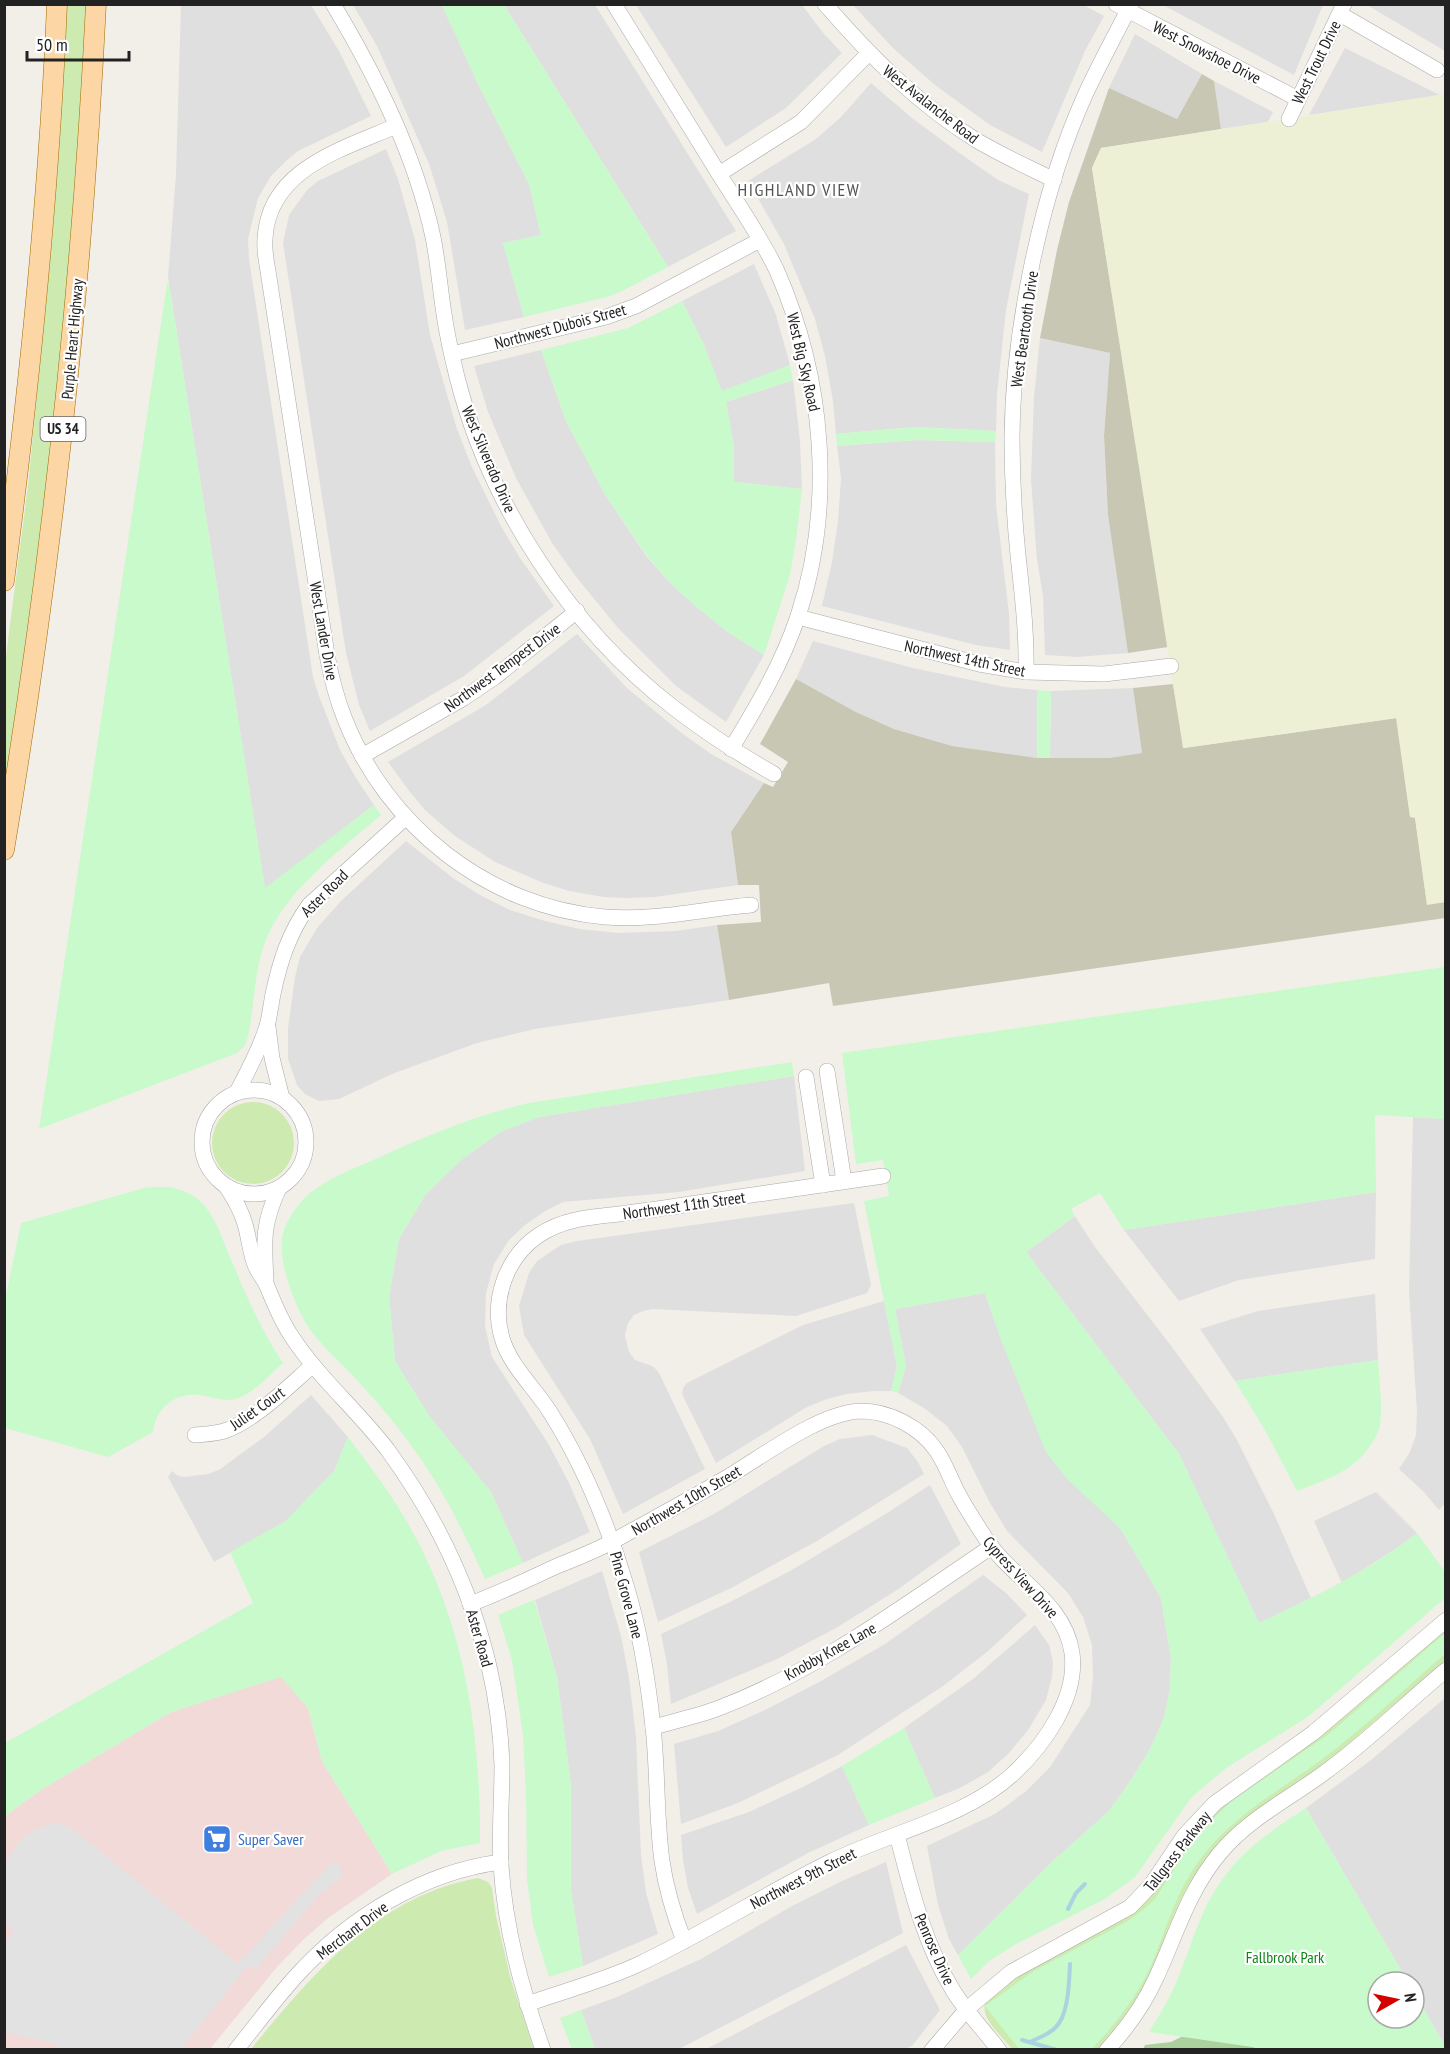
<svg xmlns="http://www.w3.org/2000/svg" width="1450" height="2054" font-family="'PT Sans Narrow',sans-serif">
<rect width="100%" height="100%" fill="#f2efe9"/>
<g fill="#e0dfdf">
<path d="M1082 4 1104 16 1085 51 1042 152 990 125 935 85 894 49 853 5Z"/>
<path d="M181 5H311L339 51 371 116 298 151 286 161 271 176 258 198 248 239 249 259 313 677 319 696 340 750 356 778 374 805 265 889 168 277 176 174Z"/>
<path d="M353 5H442L478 84 529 184 541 235 503 243 524 317 465 330 447 222 429 164 377 46Z"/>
<path d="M504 5H595L736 231 668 267Z"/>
<path d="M636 5H802L824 34 842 53 786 108 726 147Z"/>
<path d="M1163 5H1323L1294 75Z"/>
<path d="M1367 5H1445V51Z"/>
<path d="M1135 34 1202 74 1177 119 1109 88Z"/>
<path d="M1345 48 1440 95 1309 115Z"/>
<path d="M1214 81 1273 112 1268 122 1221 129Z"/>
<path d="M871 83 912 118 958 152 998 180 1029 194 1006 310 997 394 996 431 915 427 836 434 833 401 825 356 815 319 784 244 748 181 816 139 841 117Z"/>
<path d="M386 149 398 179 415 240 430 335 456 426 471 465 501 526 520 558 554 606 464 676 370 731 359 705 346 653 283 243 289 215 307 190 318 181Z"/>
<path d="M754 264 776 315 790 365 722 392 704 345 682 301Z"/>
<path d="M1040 338 1110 353 1104 436 1108 515 1128 653 1077 657 1045 655 1043 596 1037 560 1031 479 1034 397Z"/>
<path d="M541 350 566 421 606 496 647 557 671 584 698 608 728 632 764 655 726 722 676 686 618 628 577 578 552 543 516 478 488 412 474 366Z"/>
<path d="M793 380 800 441 802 489 734 482V447L726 402Z"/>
<path d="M917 440 995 442 996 505 1009 614 1010 650 976 645 822 606 832 562 838 521 841 478 837 446Z"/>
<path d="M577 634 627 688 679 731 711 754 764 783 731 832 738 885 655 897 625 898 604 897 569 891 541 882 495 862 455 836 425 810 410 792 388 762 486 705Z"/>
<path d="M813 641 913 668 1005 687 1037 690V758L952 746 894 729 856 712 796 679Z"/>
<path d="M1133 688 1142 753 1109 758H1050L1051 691Z"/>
<path d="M406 841 453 878 480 895 510 910 545 921 580 929 618 933 676 931 717 925 729 1000 535 1029 477 1043 392 1074 339 1099 319 1101 305 1094 297 1085 288 1059V1028L295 977 300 957 317 928 341 901Z"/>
<path d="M794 1076 805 1171 679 1192 563 1202 545 1211 525 1225 509 1240 494 1264 486 1293 485 1326 492 1357 549 1445 569 1483 590 1532 523 1563 491 1492 429 1416 395 1361 389 1296 399 1239 425 1195 461 1160 500 1132 539 1117Z"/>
<path d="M1413 1117 1445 1119V1503L1439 1510 1423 1491 1399 1469 1410 1452 1416 1435 1417 1411 1409 1291Z"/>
<path d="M1376 1192 1375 1259 1239 1280 1179 1301 1124 1230Z"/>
<path d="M854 1203 871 1285 867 1293 796 1316 652 1309 643 1311 634 1315 628 1323 625 1335 629 1352 635 1360 652 1366 658 1371 705 1469 623 1514 590 1439 524 1335 519 1306 529 1273 537 1261 561 1245 577 1241Z"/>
<path d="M1075 1216 1095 1247 1172 1347 1223 1417 1237 1440 1274 1514 1311 1598 1259 1623 1179 1454 1026 1252Z"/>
<path d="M985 1293 1002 1342 1016 1373 1104 1512 1121 1529 1161 1598 1171 1658 1170 1689 1164 1718 1149 1751 1129 1783 1108 1812 1053 1861 958 1955 949 1939 938 1905 927 1846 995 1814 1025 1792 1050 1767 1090 1705 1093 1677 1092 1645 1083 1617 1068 1593 1007 1531 990 1503 962 1447 947 1426 924 1408 898 1393 906 1366 895 1309Z"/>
<path d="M1375 1294 1378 1360 1235 1381 1200 1329 1258 1311Z"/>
<path d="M884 1301 897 1366 891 1391H874L847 1394 827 1399 807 1407 716 1463 682 1394 683 1388 687 1383 803 1325Z"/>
<path d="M311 1395 348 1437 334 1471 286 1521 214 1562 168 1477 172 1471 178 1476 185 1477 208 1474 219 1470 264 1437Z"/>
<path d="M872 1435 907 1448 918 1462 924 1474 817 1541 731 1588 658 1622 639 1552 714 1514 824 1446 840 1439Z"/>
<path d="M930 1485 961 1544 894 1592 836 1628 775 1660 671 1704 667 1664 661 1634 730 1602 790 1571 884 1515Z"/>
<path d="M1376 1492 1417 1533 1400 1546 1342 1583 1314 1521Z"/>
<path d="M602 1571 621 1636 629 1678 636 1737 641 1855 646 1893 658 1934 583 1966 571 1891V1785L557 1677 535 1600Z"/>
<path d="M983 1575 1006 1593 1027 1615 987 1652 943 1686 838 1755 738 1803 681 1824 674 1744 718 1731 765 1710 821 1681 885 1644Z"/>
<path d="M1035 1625 1049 1645 1053 1662 1052 1677 1046 1700 1028 1730 1008 1754 988 1772 960 1788 935 1798 904 1728 973 1679Z"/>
<path d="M1445 1698V2046L1414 1992V1982H1408L1306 1808 1371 1760Z"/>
<path d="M842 1766 869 1825 808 1853 697 1914 688 1888 683 1860 681 1835 749 1812 805 1786Z"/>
<path d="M886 1862 903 1933 679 2049H595L581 2010 617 1997 701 1959 792 1906 842 1881Z"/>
<path d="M906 1945 940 2010 912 2046 904 2049H706Z"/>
</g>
<path fill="#f2dad9" d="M281 1676 308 1708 322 1761 392 1874 328 1918 303 1940 277 1967 210 2049 5 2050V1816L39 1791 171 1712Z"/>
<g fill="#c7c7b4">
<path d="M1202 74 1214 81 1221 129 1101 148 1092 168 1168 647 1128 653 1108 515 1104 436 1110 353 1040 338 1057 250 1069 202 1109 88 1177 119Z"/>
<path d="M796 679 856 712 894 729 952 746 1037 758H1109L1142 753 1133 688 1173 684 1184 748 1397 718 1410 816 1415 817 1427 904 1446 902 1445 918 833 1006 829 983 729 1000 717 925 761 922 759 885H738L731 832 764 783 773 787 788 762 760 744Z"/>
</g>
<path fill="#eef0d5" d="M1445 94V902L1427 905 1415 818 1410 817 1396 718 1183 748 1092 168 1101 148Z"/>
<g fill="#cdebb0">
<path d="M66 5H88L73 241 36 590 5 802V663L28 486 53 229Z"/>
<circle cx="253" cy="1143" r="41"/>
<path d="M1445 1627V1661L1325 1764 1218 1845 1201 1866 1186 1890 1156 1965 1133 2006 1114 2032 1098 2049H1012C1003 2037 978 2017 986 2001L1018 1976 1126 1917 1145 1902 1156 1891 1197 1831 1213 1814Z"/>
<path d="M478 1878 488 1882 492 1888 496 1916 511 1980 534 2049H251C312 1975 377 1896 478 1878Z"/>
</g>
<path fill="#add19e" d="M1187 2034 1222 2038 1260 2049 1143 2050 1145 2045 1171 2042Z"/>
<g fill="#c8facc">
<path d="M442 5H504L668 267 620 292 607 297 524 317 503 243 541 235 529 184 478 84Z"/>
<path d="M167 284H169L265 888 374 805 381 815C340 851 286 889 265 942 255 970 254 1003 249 1033L245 1045 237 1053 39 1129Z"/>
<path d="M682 301 704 345 722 391 790 365 793 380 726 402 734 447V482L802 489 796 540 790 575 764 655 728 632 698 608 671 584 648 557 606 496 566 421 541 350 628 328Z"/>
<path d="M915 427 996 431 995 442 917 440 837 446 836 434Z"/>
<path d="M1037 690 1051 691 1050 758H1037Z"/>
<path d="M1445 967V1119L1375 1115 1376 1192 1124 1230 1100 1193 1071 1209 1075 1216 1026 1252 1179 1454 1259 1623C1314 1597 1369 1571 1417 1533L1445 1572V1598L1309 1716 1226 1768 1191 1798 1135 1877 1105 1899 1016 1944 989 1961 971 1979 958 1955 1053 1861 1108 1812 1129 1783 1149 1751 1164 1718 1170 1689 1171 1658 1161 1598 1121 1529 1067 1479 1046 1452 1002 1342 985 1293 895 1309 906 1366 898 1393 891 1391 897 1366 864 1201 889 1196 883 1160 856 1164 842 1053Z"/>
<path d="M792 1062 794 1076 539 1117 500 1132 461 1160 425 1195 399 1239 389 1296 395 1361 429 1416 491 1492 523 1563 485 1579C464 1532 441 1485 410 1444 393 1420 372 1396 352 1375 336 1358 315 1340 304 1320 292 1298 277 1258 283 1233 286 1222 294 1210 301 1202 320 1180 354 1169 380 1157 428 1135 477 1115 529 1103Z"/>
<path d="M155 1187C173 1186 188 1190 202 1203 217 1218 224 1245 233 1264 247 1298 263 1333 283 1363 269 1375 253 1395 235 1399 223 1402 211 1396 198 1395 175 1392 155 1409 153 1432L108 1457 5 1428V1300L21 1223 144 1188Z"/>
<path d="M1378 1360C1379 1381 1383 1404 1380 1425 1379 1432 1374 1440 1370 1446 1353 1472 1325 1480 1297 1491L1265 1430 1235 1381Z"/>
<path d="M348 1437C363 1457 379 1478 393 1499 461 1603 481 1721 480 1843L441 1851 392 1874 322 1761 308 1708 281 1677 171 1712 39 1791 5 1816V1743L253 1603 230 1552 286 1521 334 1471Z"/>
<path d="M534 1600 557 1677 571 1785V1891L583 1966 549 1977 533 1925 527 1880 526 1795 523 1735 512 1660 498 1615Z"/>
<path d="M1445 1633V1654C1404 1689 1364 1728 1321 1760 1280 1790 1236 1814 1204 1854 1177 1889 1171 1916 1155 1956 1141 1992 1118 2021 1092 2049H1019L985 2006 1034 1971 1128 1921 1143 1910 1155 1899 1185 1853 1214 1818 1233 1800 1329 1734Z"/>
<path d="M904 1728 935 1798 869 1825 842 1766Z"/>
<path d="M1306 1808 1408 1982H1378V2018H1414V1992L1445 2046V2049H1266L1149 2032C1163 2010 1176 1987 1184 1962 1191 1945 1196 1928 1204 1911 1228 1860 1261 1837 1306 1808Z"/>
<path d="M581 2010 595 2049H572L560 2018Z"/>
</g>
<path fill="#e2e2e2" d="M54 1823 68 1826 95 1847 238 1964 324 1870 336 1860 344 1875 320 1894 256 1969 248 1965 181 2049H64L52 2043 4 2032 5 1944 14 1931 5 1923V1862L19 1843 35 1829Z"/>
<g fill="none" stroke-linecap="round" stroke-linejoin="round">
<g stroke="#aad3df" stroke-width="4">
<path d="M1068 1909 1076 1893 1085 1884"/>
<path d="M1022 2040 1057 2050"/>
<path d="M1030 2042C1038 2038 1048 2035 1055 2028 1069 2015 1069 1982 1070 1964"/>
</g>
<g stroke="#a9a9a9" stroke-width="16">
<g id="minor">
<path d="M333 4C376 76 415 154 433 237 438 262 440 288 444 314 447 335 452 357 457 377 489 504 570 628 674 708 705 732 739 754 774 774"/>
<path d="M614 4C649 61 684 118 719 174 739 206 761 237 777 271 824 378 835 505 798 616 782 664 757 706 731 749"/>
<path d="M825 4C870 56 918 104 976 140 1001 155 1028 167 1054 180"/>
<path d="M1116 4 1298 99"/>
<path d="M1340 14 1437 70"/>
<path d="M1289 119 1344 4"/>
<path d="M396 126C343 149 268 169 265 239 264 250 266 260 268 271L327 655C331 676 336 697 344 717 386 826 488 907 605 917 655 921 702 909 751 905"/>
<path d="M719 174 801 122 869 53"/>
<path d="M452 354 606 317 636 306 760 240"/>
<path d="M798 617 979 664 1026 672 1104 674 1171 666"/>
<path d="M1026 672C1027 632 1022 594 1018 555 1014 515 1012 476 1012 437 1013 329 1041 192 1086 93 1100 63 1116 34 1131 4"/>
<path d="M362 756 464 698 495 677 577 611"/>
<path d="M268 1027 272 1058 282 1098"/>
<path d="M827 1071 844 1181"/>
<path d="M806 1077 823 1185"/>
<circle cx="254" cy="1142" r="52"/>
<path d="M237 1092C248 1071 260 1049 267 1026 270 1015 271 1004 273 994 280 961 289 933 309 905L405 818"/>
<path d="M226 1186C234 1198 241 1210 245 1224 249 1238 250 1252 255 1265 258 1273 264 1279 267 1286 274 1303 281 1321 292 1337 319 1378 357 1410 387 1449 434 1513 469 1585 488 1662 496 1696 501 1731 502 1765 502 1799 499 1832 501 1865 505 1929 522 1990 543 2050"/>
<path d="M266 1280C264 1241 262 1225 279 1188"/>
<path d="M195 1435C205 1434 217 1434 227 1430 255 1420 290 1385 313 1365"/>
<path d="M470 1604C500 1593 529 1579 557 1566 577 1558 598 1550 617 1539 651 1520 685 1502 719 1482 757 1461 818 1412 861 1411 889 1411 920 1427 936 1450 946 1464 951 1481 959 1495 967 1510 977 1525 986 1539 1012 1579 1065 1602 1072 1653 1078 1698 1044 1745 1013 1774 965 1818 888 1833 830 1862 765 1894 703 1934 637 1965 602 1981 564 1991 527 2004"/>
<path d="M653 1727C675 1721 698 1716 719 1708 819 1670 904 1605 991 1547"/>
<path d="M897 1835C911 1888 923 1940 951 1987 964 2010 983 2029 999 2050"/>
<path d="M684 1941C674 1915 666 1889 662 1861 656 1817 658 1772 653 1727 648 1680 640 1631 626 1585 608 1525 584 1466 550 1412 535 1388 510 1366 502 1338 491 1300 506 1257 539 1235 563 1219 590 1217 619 1214 643 1211 667 1208 690 1204 755 1195 819 1185 883 1176"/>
<path d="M236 2050C256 2025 276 1998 297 1975 350 1917 423 1872 501 1862"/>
<path d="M932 2050 967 2009 1011 1972 1130 1907 1151 1885 1184 1836 1215 1803 1313 1733 1446 1620"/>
<path d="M1107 2050C1127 2028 1144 2005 1156 1978 1176 1935 1188 1891 1220 1853 1248 1819 1289 1799 1324 1773 1367 1742 1405 1704 1446 1670"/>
</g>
</g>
<g stroke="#a06b00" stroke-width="21">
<g id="major">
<path d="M4 581C29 390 49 197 57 4"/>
<path d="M4 850C51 570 82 288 96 4"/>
</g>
</g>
<use href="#minor" stroke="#fff" stroke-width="15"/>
<use href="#major" stroke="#fcd6a4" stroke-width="20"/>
</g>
<defs>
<g id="supermarket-square" transform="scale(1.5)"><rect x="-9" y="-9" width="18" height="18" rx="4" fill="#3f7fe0" stroke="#fff"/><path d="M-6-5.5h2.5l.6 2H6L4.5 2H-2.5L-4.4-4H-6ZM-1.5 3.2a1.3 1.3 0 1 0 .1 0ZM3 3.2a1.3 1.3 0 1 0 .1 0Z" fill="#fff"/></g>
</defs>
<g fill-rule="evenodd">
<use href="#supermarket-square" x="217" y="1839"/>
</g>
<g text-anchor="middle" stroke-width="4.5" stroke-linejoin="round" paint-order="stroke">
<rect fill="#fff" stroke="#646464" stroke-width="1.5" x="40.5" y="417" width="45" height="24" rx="4.5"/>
<g font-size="15" font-weight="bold" fill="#222">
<text x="63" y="434">US 34</text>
</g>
<g font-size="16" fill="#222" stroke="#fff">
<text transform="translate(1207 52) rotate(27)" y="6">West Snowshoe Drive</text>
<text transform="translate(1316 62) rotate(-64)" y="6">West Trout Drive</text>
<text transform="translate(931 104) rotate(38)" y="6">West Avalanche Road</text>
<text transform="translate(560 326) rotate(-15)" y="6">Northwest Dubois Street</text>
<text transform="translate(1024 329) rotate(-82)" y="6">West Beartooth Drive</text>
<text transform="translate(72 339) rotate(-85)" y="6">Purple Heart Highway</text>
<text transform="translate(804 362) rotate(77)" y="6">West Big Sky Road</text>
<text transform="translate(489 459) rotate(67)" y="6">West Silverado Drive</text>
<text transform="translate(324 631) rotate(80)" y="6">West Lander Drive</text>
<text transform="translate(965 658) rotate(12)" y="6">Northwest 14th Street</text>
<text transform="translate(502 667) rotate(-36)" y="6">Northwest Tempest Drive</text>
<text transform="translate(324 893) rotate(-45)" y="6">Aster Road</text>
<text transform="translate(684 1205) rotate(-8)" y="6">Northwest 11th Street</text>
<text transform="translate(257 1408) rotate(-35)" y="6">Juliet Court</text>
<text transform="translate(686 1500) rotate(-30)" y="6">Northwest 10th Street</text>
<text transform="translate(1021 1577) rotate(48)" y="6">Cypress View Drive</text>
<text transform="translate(627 1595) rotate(75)" y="6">Pine Grove Lane</text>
<text transform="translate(480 1638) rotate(74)" y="6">Aster Road</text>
<text transform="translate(830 1651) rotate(-29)" y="6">Knobby Knee Lane</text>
<text transform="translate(1177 1851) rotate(-52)" y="6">Tallgrass Parkway</text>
<text transform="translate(803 1878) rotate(-27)" y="6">Northwest 9th Street</text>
<text transform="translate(352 1930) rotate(-37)" y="6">Merchant Drive</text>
<text transform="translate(935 1949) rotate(66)" y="6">Penrose Drive</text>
</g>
<g font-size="16" fill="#366cbe" stroke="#fff" text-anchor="start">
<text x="238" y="1845">Super Saver</text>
</g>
<g font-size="16" fill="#0c8416" stroke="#fff">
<text x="1285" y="1963">Fallbrook Park</text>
</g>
<g font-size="18" letter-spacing="1.5" fill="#555" stroke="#fff">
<text x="799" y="196">HIGHLAND VIEW</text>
</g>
</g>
<rect width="1450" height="2054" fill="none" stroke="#222222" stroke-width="12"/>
<g transform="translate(1396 2000) rotate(81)"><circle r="28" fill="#ffffff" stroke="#a7a7a7" stroke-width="1.5"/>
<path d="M0-4.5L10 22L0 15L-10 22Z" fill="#d40000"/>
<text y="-9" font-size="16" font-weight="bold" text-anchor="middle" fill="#222222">N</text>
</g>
<path d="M27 51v9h102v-9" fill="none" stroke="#222222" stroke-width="3"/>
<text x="36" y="51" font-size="18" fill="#222222" stroke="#ffffff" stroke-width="4.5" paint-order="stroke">50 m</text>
</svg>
